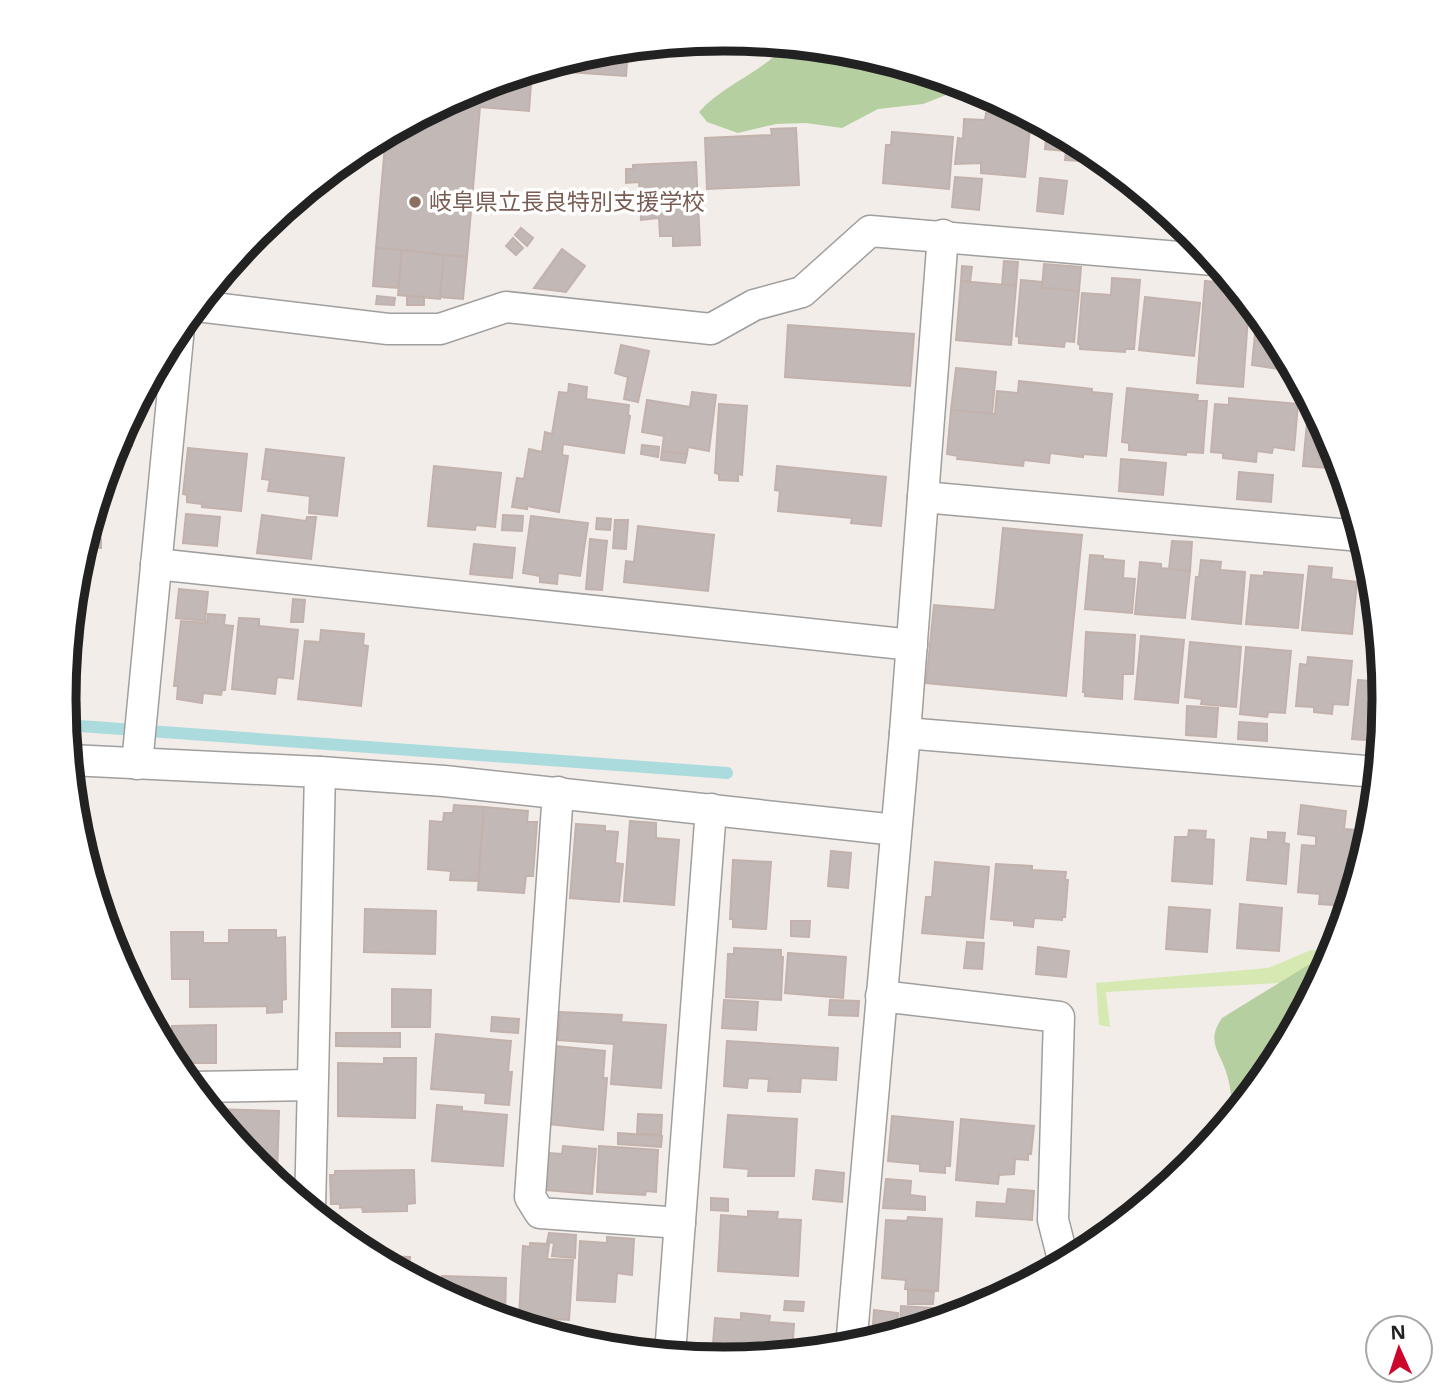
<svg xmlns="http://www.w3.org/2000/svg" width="1448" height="1398" font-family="'Open Sans','Noto Sans JP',sans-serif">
<rect width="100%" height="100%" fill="#f2ede9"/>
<path fill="#d7e9b2" d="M1311 950H1335L1319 981 1106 992 1110 1027 1099 1025 1096 983 1268 968Z"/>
<g fill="#b6cfa0">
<path d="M785 45 853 51 969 86 923 104 878 109 842 128 806 123 776 124 738 133 707 122 699 112C724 84 762 73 785 45Z"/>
<path d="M1330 959 1273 1066 1233 1115C1232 1102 1231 1088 1227 1075 1221 1052 1205 1043 1222 1018L1308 965Z"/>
</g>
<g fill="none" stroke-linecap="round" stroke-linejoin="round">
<path stroke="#acdbdd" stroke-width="12" d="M66 725 727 773"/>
</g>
<g fill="#c2b8b5" stroke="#c3b2ac" stroke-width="2">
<path d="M628 48 626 76 568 72 569 59 596 51Z"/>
<path d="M532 70 529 111 480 107 467 257 376 248 386 134 472 89Z"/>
<path d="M986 113 1031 118 1025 177 981 173V163L955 164 958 138 963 139 964 119 985 120Z"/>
<path d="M1047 126 1091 150 1099 157V162L1065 160 1066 151 1045 149Z"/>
<path d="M796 128 799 185 707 189 705 138 772 135 771 129Z"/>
<path d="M892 132 953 137 949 189 883 183 886 145H891Z"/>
<path d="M696 162 700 245 673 246V236H660L659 218 641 220 639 182 626 183V169H633V165Z"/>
<path d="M955 177 982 179 979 210 952 207Z"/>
<path d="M1040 178 1067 181 1063 214 1037 211Z"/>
<path d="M521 228 533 238 527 246 515 235Z"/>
<path d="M513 238 523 248 516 255 506 246Z"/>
<path d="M376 248 402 250 398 288 373 286Z"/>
<path d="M562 249 585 266 566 292 534 288Z"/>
<path d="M402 250 444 255 440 299 398 295Z"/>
<path d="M444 255 467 257 463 299 440 297Z"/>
<path d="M1004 261 1018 262 1016 286 1002 285Z"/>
<path d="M1044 264 1081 267 1079 291 1042 288Z"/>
<path d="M962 266 972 267 970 282 961 281Z"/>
<path d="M1112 278 1140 280 1134 349H1125V352L1080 349V345L1078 344 1082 293 1111 295Z"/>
<path d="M1021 280 1042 282V288L1079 291 1074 342 1065 341 1064 347 1019 343V337L1016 336Z"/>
<path d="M961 281 1016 286 1011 345 956 340Z"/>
<path d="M1205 281 1229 283 1227 300 1249 303 1243 387 1197 383Z"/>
<path d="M1231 281 1248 301 1230 300Z"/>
<path d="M377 296 395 298 394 305 376 304Z"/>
<path d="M407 296 424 297V305H407Z"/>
<path d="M1145 297 1200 303 1194 356 1139 350Z"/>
<path d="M1257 313 1273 332 1293 369 1291 371 1252 365Z"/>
<path d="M788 325 914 334 910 386 785 377Z"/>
<path d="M621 345 649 351 638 402 624 399 628 377 615 373Z"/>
<path d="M956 368 996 372 992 414 951 410Z"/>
<path d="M1019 381 1092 389V392L1112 394 1106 456 1083 454V457L1050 453 1049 463 1024 460 1023 466 957 459 958 456 947 454 951 410 995 414 997 391 1018 393Z"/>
<path d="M569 384 587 387 586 399 629 405 628 415 630 416 624 453 563 444 562 455 568 456 559 512 527 506V509L512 507 517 478 524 479 529 449 542 452 545 432 552 434 559 392 568 393Z"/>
<path d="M1127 388 1198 395 1197 401H1207L1203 453 1186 452V455L1129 450V443L1122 442Z"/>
<path d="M692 392 716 395 709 451 688 447 687 454 662 451 664 436 642 432 647 400 690 407Z"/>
<path d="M1229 398 1298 404 1294 450 1273 447 1272 453 1257 451 1256 462 1223 458V453L1211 452 1215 404 1229 405Z"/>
<path d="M1309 400 1334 447 1341 469 1303 466Z"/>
<path d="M719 404 747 406 742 475 738 474V481L719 480V474L715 473Z"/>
<path d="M135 407 132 446 115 445Z"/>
<path d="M642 445 659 447 658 457 641 454Z"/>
<path d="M188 448 247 454 241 511 202 507V504L187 502V495L183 494Z"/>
<path d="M266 449 344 458 337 516 309 513 310 496 268 491 270 480 262 479Z"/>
<path d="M662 451 687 454 685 463 661 460Z"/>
<path d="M1121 459 1166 463 1163 495 1119 491Z"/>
<path d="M434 466 501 473 495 527 476 525 475 530 428 526Z"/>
<path d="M777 466 886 477 881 526 851 523 852 518 778 511 780 491 775 490Z"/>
<path d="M1239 472 1273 475 1271 502 1237 499Z"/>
<path d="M186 514 220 517 217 546 183 543Z"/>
<path d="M262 515 306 521 307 517H316L311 559 257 553Z"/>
<path d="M503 515 523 516 522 531 502 530Z"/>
<path d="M531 516 588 523 580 576 558 573 557 584 540 582V576L523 573Z"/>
<path d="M597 518 611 519 610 530 596 529Z"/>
<path d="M615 520H628L626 549 613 548Z"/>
<path d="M638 526 714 535 708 591 624 582 626 561 634 562Z"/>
<path d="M1003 528 1082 535 1066 696 926 683 934 605 995 610Z"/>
<path d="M87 538 101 539V548L87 547Z"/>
<path d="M590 539 607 541 602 590 586 589Z"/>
<path d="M1172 541 1192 542 1190 571 1169 569Z"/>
<path d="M474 544 515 548 512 578 470 574Z"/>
<path d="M1090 555 1103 556V559L1124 561 1123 578 1135 579 1132 613 1085 609Z"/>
<path d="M1201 560 1221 562 1220 570 1245 572 1241 624 1192 619 1196 577H1199Z"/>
<path d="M1140 562 1161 564V568L1190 571 1185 618 1135 614Z"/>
<path d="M1309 566 1332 568 1331 579 1357 582 1352 634 1302 630Z"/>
<path d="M1264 572 1303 575 1298 628 1246 624 1251 575 1264 576Z"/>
<path d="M179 589 208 592 205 621 176 618Z"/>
<path d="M293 599 305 600 303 622H291Z"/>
<path d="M208 614 225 615 224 625 233 626 225 690H222L221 695 203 693 202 703 177 699 178 686H174L181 621 207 623Z"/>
<path d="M239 618 259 619V626L298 630 293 679 277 677 275 694 232 689Z"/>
<path d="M321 630 364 634 363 645 368 646 361 706 298 699 305 641 320 642Z"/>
<path d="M1086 632 1135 635 1133 674H1123L1122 699 1085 696V692H1083Z"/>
<path d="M1141 636 1184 640 1178 703 1135 699Z"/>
<path d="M1190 642 1241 647 1236 707 1201 704 1202 699 1185 697Z"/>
<path d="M1246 647 1291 651 1285 713 1268 712 1267 717 1240 714Z"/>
<path d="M1308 657 1352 661 1348 705 1333 704 1332 714 1314 712V707L1296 706 1300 664 1307 665Z"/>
<path d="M1358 680 1383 682 1384 699 1380 741 1352 739Z"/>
<path d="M1187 706 1218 708 1216 737 1186 735Z"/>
<path d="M1239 722 1267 724V741L1238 739Z"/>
<path d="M454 805 484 807 478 881 450 880 451 871 428 869 430 821 443 822 444 813H453Z"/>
<path d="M1301 805 1346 811 1344 829 1371 831 1348 906 1319 904 1320 894 1298 892 1302 845 1316 846V836L1298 834Z"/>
<path d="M484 807 528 811 527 822H537L533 876H526L524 893 478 890Z"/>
<path d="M630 821 656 823V838L679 840 674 905 624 901Z"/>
<path d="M576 824 605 826V831L618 832 615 863 623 864 619 902 570 898Z"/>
<path d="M1189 830 1206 831 1205 839 1214 840 1212 884 1172 881 1175 837H1188Z"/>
<path d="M1268 832 1285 833 1284 843 1289 844 1286 884 1247 880 1251 838 1268 840Z"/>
<path d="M831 851 851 853 848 888 828 886Z"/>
<path d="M733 860 771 862 766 929 733 927V919H730Z"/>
<path d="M935 862 989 867 983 938 922 933 926 897H932Z"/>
<path d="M996 864 1032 866V870L1066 872 1065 880H1068L1065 917H1062V920L1034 918 1033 927 1014 925V921L991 919Z"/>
<path d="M1240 904 1282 908 1279 951 1237 948Z"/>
<path d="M1169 907 1210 910 1207 952 1166 949Z"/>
<path d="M365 909 436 911 435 954 364 952Z"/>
<path d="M791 921H810L809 937 791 936Z"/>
<path d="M229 930H276V938L285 937 286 999 282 1000V1012L267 1013V1006L190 1007V979H172L171 932H203V943H229Z"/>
<path d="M967 942 984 943 982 969 964 968Z"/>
<path d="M1038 947 1069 951 1066 977 1036 974Z"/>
<path d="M734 948 781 950V957H783L781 1000 726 997 728 954H734Z"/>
<path d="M788 953 846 957 843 998 785 993Z"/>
<path d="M392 989 431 990 430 1027H392Z"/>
<path d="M724 1000 758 1002 756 1030 722 1028Z"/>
<path d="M830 1000 859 1001 858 1016 829 1015Z"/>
<path d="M560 1012 622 1015 621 1022 666 1025 661 1088 611 1084 614 1044 558 1040Z"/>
<path d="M492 1017 519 1019 518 1033 491 1031Z"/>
<path d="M216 1025V1063H173L172 1026Z"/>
<path d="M336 1033H400V1047L336 1046Z"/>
<path d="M436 1034 511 1041 508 1072H512L509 1105 485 1103 486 1093 431 1089Z"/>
<path d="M727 1041 838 1048 836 1080 801 1078 800 1092 768 1091 769 1079 748 1078 747 1088 724 1086Z"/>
<path d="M555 1046 605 1051 603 1078H607L603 1130 549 1124Z"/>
<path d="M384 1058H416L415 1118 338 1116V1063L384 1064Z"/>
<path d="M437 1105 462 1107V1111L507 1115 503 1166 432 1161Z"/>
<path d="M210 1109 279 1111 277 1175H267L257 1166Z"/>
<path d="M638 1114 662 1115 661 1134H637Z"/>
<path d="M728 1115 797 1119 794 1176H748L749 1169 724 1167Z"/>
<path d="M892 1116 953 1122 950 1166H945V1173L920 1171V1164L888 1161Z"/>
<path d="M961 1119 1034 1126 1031 1154H1028V1160L1015 1159 1014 1174 999 1175 998 1184 956 1180Z"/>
<path d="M618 1133 662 1136 661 1147 618 1144Z"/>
<path d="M563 1146 596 1149 592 1194 546 1190 549 1153 562 1154Z"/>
<path d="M599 1146 658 1150 656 1192 646 1191 645 1195 597 1192Z"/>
<path d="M414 1170 415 1203 407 1204V1211L363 1212 362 1207 340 1208V1204H331L330 1175H335V1171Z"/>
<path d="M816 1170 844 1173 842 1202 813 1199Z"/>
<path d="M886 1179 911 1181 910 1195 925 1197V1210L883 1208Z"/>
<path d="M1008 1189 1034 1191 1032 1220 976 1216 977 1202 1006 1204Z"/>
<path d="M711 1198 728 1199V1211L711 1210Z"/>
<path d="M748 1211 778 1212 777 1219 801 1220 798 1276 718 1271 721 1215 748 1217Z"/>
<path d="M908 1217 942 1219 938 1291 905 1289 906 1280 882 1278 886 1220 907 1221Z"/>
<path d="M549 1233 576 1235 575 1258 552 1256 554 1243 547 1242Z"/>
<path d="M607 1237 634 1239 632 1275 617 1273 615 1302 577 1300 580 1241 607 1243Z"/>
<path d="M530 1243 549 1244 547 1259 573 1260 569 1320 519 1317 523 1246 530 1247Z"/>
<path d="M380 1256 410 1257 409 1268 393 1267 380 1260Z"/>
<path d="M442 1276 506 1278 505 1319 471 1309 431 1288H442Z"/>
<path d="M908 1290 934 1292 933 1304H908Z"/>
<path d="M785 1301 804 1302 803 1311 784 1310Z"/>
<path d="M901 1306 933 1308V1323L916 1328 900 1327Z"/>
<path d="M874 1310 898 1313 897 1326 873 1324Z"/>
<path d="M741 1313 770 1316 769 1322 794 1324 792 1353 724 1360 712 1358 715 1318 741 1320Z"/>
<path d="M873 1331 900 1332V1333L872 1341Z"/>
</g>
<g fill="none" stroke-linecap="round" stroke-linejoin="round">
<g stroke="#9f9f9f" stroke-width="33">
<g id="street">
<path d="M197 306 388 329H440L506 307 711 329 754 305 802 292 870 231 1214 260"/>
<path d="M923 497 1361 536"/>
<path d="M156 564 912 645"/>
<path d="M905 733 1377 772"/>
<path d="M70 760 320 772 444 781 896 830"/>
<path d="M137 764 179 327"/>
<path d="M558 792 530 1197 540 1213 680 1223"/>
<path d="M881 996 1059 1017 1053 1220 1064 1263"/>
<path d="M192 1087 311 1085"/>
<path d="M310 1210 320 772"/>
<path d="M851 1347 905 733 943 235"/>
<path d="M670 1354 711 809"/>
</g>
</g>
<use href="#street" stroke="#fff" stroke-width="30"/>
</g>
<circle fill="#8d6e63" stroke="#fff" stroke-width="2.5" cx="415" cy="202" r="7"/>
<g text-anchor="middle" stroke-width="7" stroke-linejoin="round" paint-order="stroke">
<g font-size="23" fill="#785e54" stroke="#fff" text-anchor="start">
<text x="429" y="210">岐阜県立長良特別支援学校</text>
</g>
</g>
<path d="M0 0H1448V1398H0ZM76 699a648 648 0 1 1 1296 0a648 648 0 1 1-1296 0Z" fill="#fff" fill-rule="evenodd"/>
<path fill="none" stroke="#222" stroke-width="9" d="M76 699a648 648 0 1 1 1296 0a648 648 0 1 1-1296 0Z"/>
<g transform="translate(1399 1349) rotate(357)"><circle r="33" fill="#ffffff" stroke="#a7a7a7" stroke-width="2"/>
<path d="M0-5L12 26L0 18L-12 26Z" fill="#cd072b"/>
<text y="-10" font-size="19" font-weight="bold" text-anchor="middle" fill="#222222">N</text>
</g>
</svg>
